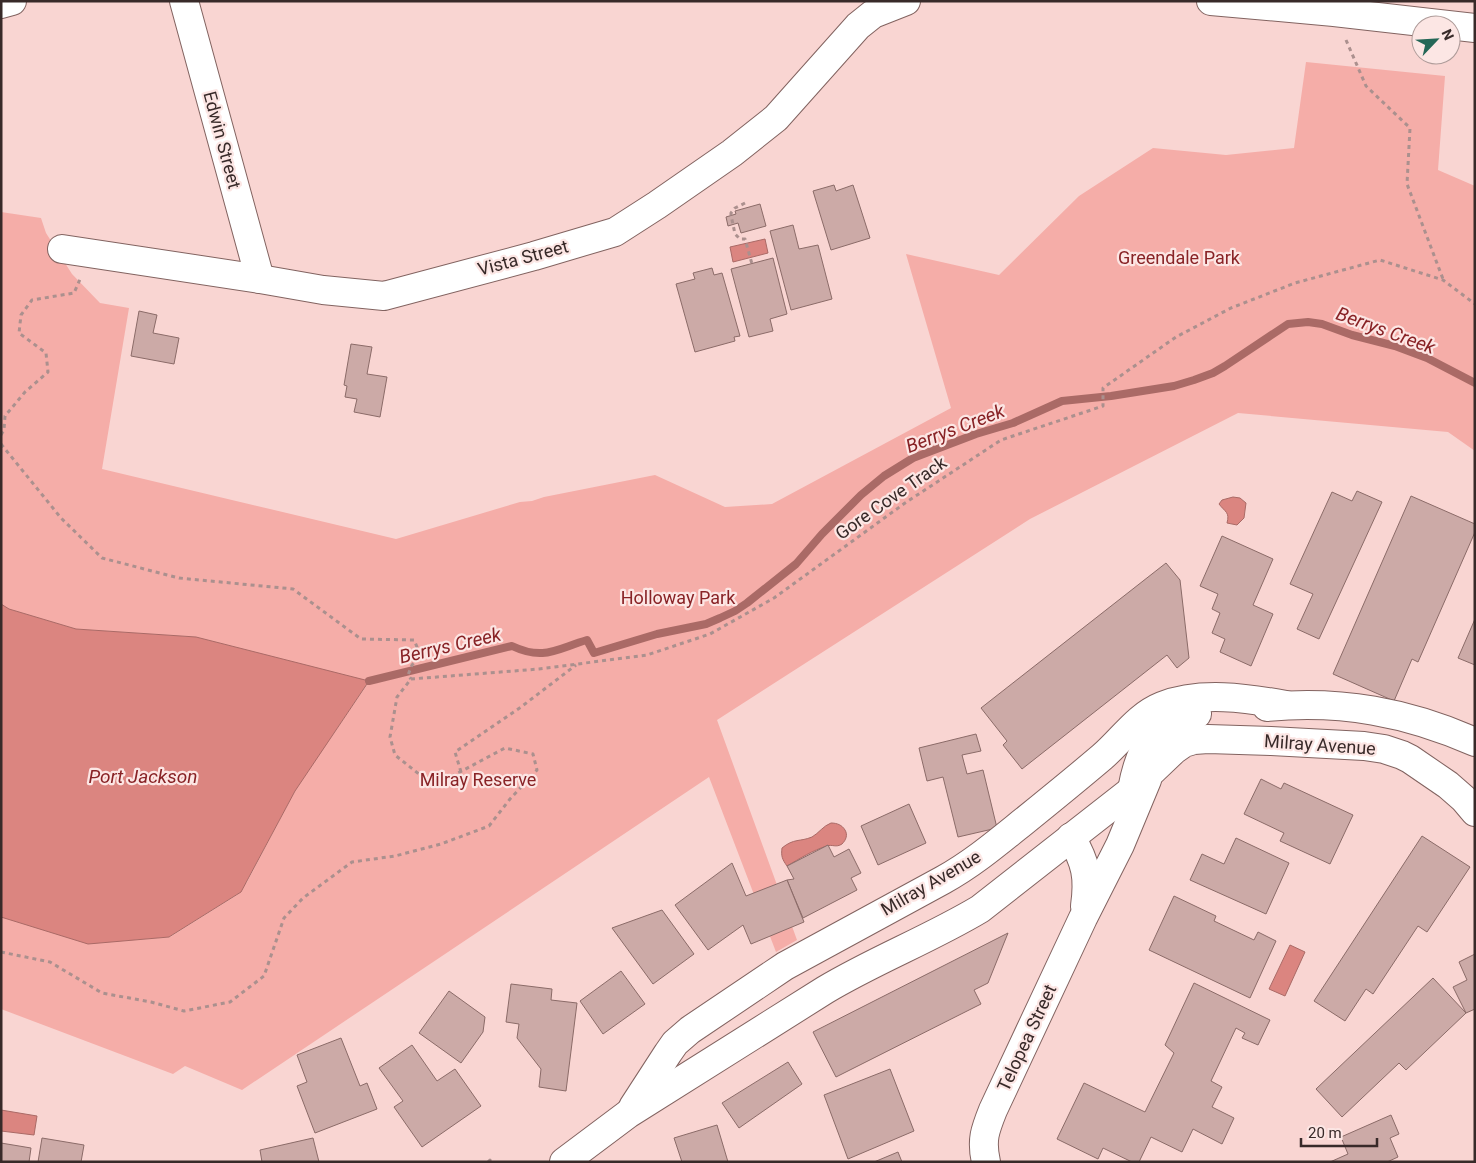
<svg xmlns="http://www.w3.org/2000/svg" width="1476" height="1163" font-family="Roboto,sans-serif">
<rect width="100%" height="100%" fill="#f9d5d2"/>
<path fill="#f5ada8" d="M1306 62 1445 76 1438 170 1475 186V451L1448 432 1238 413 1030 519 717 720 797 940 776 952 709 777 242 1090 185 1066 173 1074 1 1009V901L136 940 170 937 237 895 247 882 295 791 314 762 323 745 330 739 369 682 196 637 76 629 9 609 1 604V212L41 218 46 233 72 274 100 303 129 308 102 469 396 539 520 502 532 501 544 497 655 475 725 507 772 504 951 408 906 254 999 275 1079 196 1153 148 1226 155 1294 148Z"/>
<g fill="#db8580" stroke="#aa6a66">
<path d="M765 239 768 253 733 262 730 247Z"/>
<path d="M1233 497 1240 498 1246 503 1244 518 1237 525 1227 523C1230 512 1225 512 1219 504L1222 500Z"/>
<path d="M1 604 9 609 76 629 196 637 369 681 295 791 241 892 169 937 88 944 1 917Z"/>
<path d="M831 823C837 823 842 825 845 830 848 835 846 840 842 844 836 848 832 844 827 846 813 850 799 859 787 866 782 859 781 856 782 848 794 838 800 842 812 837 819 833 823 826 831 823Z"/>
<path d="M1290 945 1305 952 1285 996 1269 989Z"/>
<path d="M1 1110 37 1116 34 1135 1 1131Z"/>
</g>
<g fill="none" stroke-linecap="round" stroke-linejoin="round">
<path stroke="#aa6a66" stroke-width="8" d="M369 681 512 646C544 661 556 649 587 640L594 653 657 634 706 624 720 618 735 611 747 603 796 564 822 534 861 495 884 476 913 458 976 434 1013 423 1062 401 1111 396 1174 386 1194 380 1213 373 1225 366 1288 324 1308 322 1322 324 1352 335 1395 346 1427 358 1475 383"/>
</g>
<g fill="#ccaaa7" stroke="#8b6b68">
<path d="M834 185 836 191 853 185 870 238 831 250 813 191Z"/>
<path d="M760 204 766 226 741 233 738 223 728 226 726 217 736 214 735 211Z"/>
<path d="M793 225 799 249 818 245 832 299 791 310 770 231Z"/>
<path d="M773 258 787 314 770 319 773 331 749 337 731 269Z"/>
<path d="M712 268 714 275 722 273 740 336 734 337 735 341 695 352 676 284 695 279 693 273Z"/>
<path d="M139 311 157 315 153 333 179 338 174 364 131 356Z"/>
<path d="M351 344 372 347 367 374 387 377 380 417 354 412 357 399 345 397 347 386 344 385Z"/>
<path d="M1357 491 1382 502 1319 639 1297 629 1313 594 1290 584 1332 492 1352 501Z"/>
<path d="M1411 496 1475 524V532L1418 662 1412 659 1394 701 1333 674Z"/>
<path d="M1222 536 1273 559 1253 605 1273 614 1251 666 1220 652 1225 639 1212 633 1220 613 1212 609 1218 594 1200 586Z"/>
<path d="M1166 563 1180 580 1189 658 1177 668 1167 655 1022 769 1003 745 1007 741 981 708Z"/>
<path d="M1475 619V665L1458 658Z"/>
<path d="M976 734 981 751 962 755 967 774 983 770 997 828 958 837 943 777 927 781 919 748Z"/>
<path d="M1261 779 1281 789 1284 783 1353 815 1330 864 1280 841 1284 833 1244 814Z"/>
<path d="M909 804 926 843 878 865 861 826Z"/>
<path d="M1422 836 1470 867 1427 932 1418 926 1373 994 1366 989 1345 1021 1314 1001Z"/>
<path d="M1236 838 1289 863 1266 914 1190 880 1202 854 1224 864Z"/>
<path d="M828 845 834 857 849 849 861 873 851 878 857 890 803 918 787 880 794 879 787 866Z"/>
<path d="M732 863 746 896 787 880 804 922 751 944 743 925 708 950 675 905Z"/>
<path d="M1174 896 1216 916 1214 921 1254 940 1258 932 1276 941 1250 998 1149 950Z"/>
<path d="M662 910 694 954 653 984 612 928Z"/>
<path d="M1008 933 988 983 974 990 981 1004 836 1077 813 1032Z"/>
<path d="M1475 954V1009L1466 1013 1453 987 1467 980 1459 962Z"/>
<path d="M621 971 645 1004 603 1034 580 1001Z"/>
<path d="M1433 978 1466 1013 1406 1070 1399 1063 1342 1117 1316 1089Z"/>
<path d="M1194 983 1270 1020 1258 1045 1242 1038 1245 1033 1236 1028 1211 1081 1222 1087 1212 1107 1234 1118 1222 1144 1193 1129 1182 1152 1151 1137 1139 1162H1132L1103 1148 1098 1159 1057 1139 1084 1083 1145 1112 1174 1053 1165 1045Z"/>
<path d="M511 984 552 989 551 1000 577 1003 566 1091 539 1087 541 1069 517 1038 519 1024 506 1022Z"/>
<path d="M449 991 485 1017 483 1032 461 1063 419 1033Z"/>
<path d="M341 1038 360 1086 367 1083 377 1109 315 1133 297 1086 307 1082 297 1055Z"/>
<path d="M412 1045 437 1081 455 1069 481 1106 422 1147 394 1107 403 1101 379 1068Z"/>
<path d="M788 1062 802 1084 739 1128 722 1103Z"/>
<path d="M890 1069 914 1131 848 1159 824 1095Z"/>
<path d="M1391 1115 1399 1134 1390 1138 1398 1157 1387 1162H1330L1348 1154 1341 1137Z"/>
<path d="M717 1125 728 1162H682L674 1138Z"/>
<path d="M42 1138 84 1145 81 1162H38Z"/>
<path d="M313 1138 319 1162H262L260 1150Z"/>
<path d="M1 1143 31 1148 29 1162H1Z"/>
<path d="M898 1152 902 1162H874Z"/>
</g>
<g fill="none" stroke-linecap="round" stroke-linejoin="round">
<g stroke="#826360" stroke-width="30">
<g id="minor">
<path d="M184 1 260 279"/>
<path d="M1211 1 1334 12 1475 28"/>
<path d="M1 4 12 1"/>
<path d="M62 249 260 279 323 290 384 296 534 256 615 232 657 205 732 153 776 118 858 26 873 14 906 1"/>
<path d="M1267 707C1341 700 1407 712 1475 742"/>
<path d="M1132 790C1139 750 1153 721 1197 714"/>
<path d="M1071 837C1086 863 1089 877 1085 906"/>
<path d="M633 1107 668 1053 675 1043 690 1030 785 966 943 880C972 864 997 843 1023 822 1049 801 1076 779 1102 757 1122 740 1137 716 1162 706 1200 691 1247 698 1286 705"/>
<path d="M564 1162 628 1114 825 990C875 960 930 939 980 909L1132 790 1174 750 1184 743 1194 740 1208 739 1271 741 1364 746 1384 749 1402 755 1410 759 1448 785 1464 799 1475 812"/>
<path d="M986 1162C981 1140 985 1130 993 1110L1083 918 1120 845 1147 780"/>
</g>
</g>
<g stroke="#ab908e" stroke-width="3" stroke-dasharray="4 4" stroke-linecap="butt">
<path d="M1346 40 1366 86 1410 128 1407 184 1443 279"/>
<path d="M745 203 735 208 731 213V215L735 234 740 239H745L752 264"/>
<path d="M1 435 4 430 5 416 25 392 48 372 46 353 19 333 21 315 32 300 74 293 81 277"/>
<path d="M1 444 61 518 102 558 179 578 293 589 361 639 414 640 421 656 412 665 408 675 411 679"/>
<path d="M461 772 455 752 521 707 576 665"/>
<path d="M1 952 50 962 102 993 151 1002 184 1011 230 1002 264 976 284 918 303 898 352 862 395 856 441 844 489 826 510 799 537 770 533 754 505 748 443 781 425 779 395 755 390 737 397 697 411 679 539 669 647 655 710 634 774 598 905 503 1001 440 1103 406V388L1176 337 1231 308 1295 283 1380 260 1443 280 1475 304"/>
<path d="M488 1162 490 1160 491 1162"/>
</g>
<use href="#minor" stroke="#fff" stroke-width="28"/>
</g>
<g text-anchor="middle" stroke-width="4.5" stroke-linejoin="round" paint-order="stroke">
<g font-size="18" fill="#382a29" stroke="#fce6e4">
<text transform="translate(222 140) rotate(75)" y="6">Edwin Street</text>
<text transform="translate(523 258) rotate(-15)" y="6">Vista Street</text>
<text transform="translate(891 498) rotate(-35)" y="6">Gore Cove Track</text>
<text transform="translate(1320 745) rotate(4)" y="6">Milray Avenue</text>
<text transform="translate(931 883) rotate(-30)" y="6">Milray Avenue</text>
<text transform="translate(1027 1038) rotate(-65)" y="6">Telopea Street</text>
</g>
<g font-size="18" fill="#892326" stroke="#fce6e4">
<text x="1179" y="264">Greendale Park</text>
<text x="678" y="604">Holloway Park</text>
<text x="478" y="786">Milray Reserve</text>
</g>
<g font-size="19" font-style="italic" fill="#882225" stroke="#fce6e4">
<text transform="translate(1386 330) rotate(20)" y="7">Berrys Creek</text>
<text transform="translate(955 428) rotate(-21)" y="7">Berrys Creek</text>
<text transform="translate(450 645) rotate(-13)" y="7">Berrys Creek</text>
<text x="143" y="783">Port Jackson</text>
</g>
</g>
<rect width="1476" height="1163" fill="none" stroke="#382a29" stroke-width="5"/>
<g transform="translate(1436 40) rotate(65)"><circle r="24" fill="#fce6e4" stroke="#ae9b99"/>
<path d="M0-4L9 19L0 12L-9 19Z" fill="#246757"/>
<text y="-8" font-size="14" font-weight="bold" text-anchor="middle" fill="#382a29">N</text>
</g>
<path d="M1301 1138v8h76v-8" fill="none" stroke="#382a29" stroke-width="2.5"/>
<text x="1308" y="1138" font-size="15" fill="#382a29" stroke="#fce6e4" stroke-width="4" paint-order="stroke">20 m</text>
</svg>
